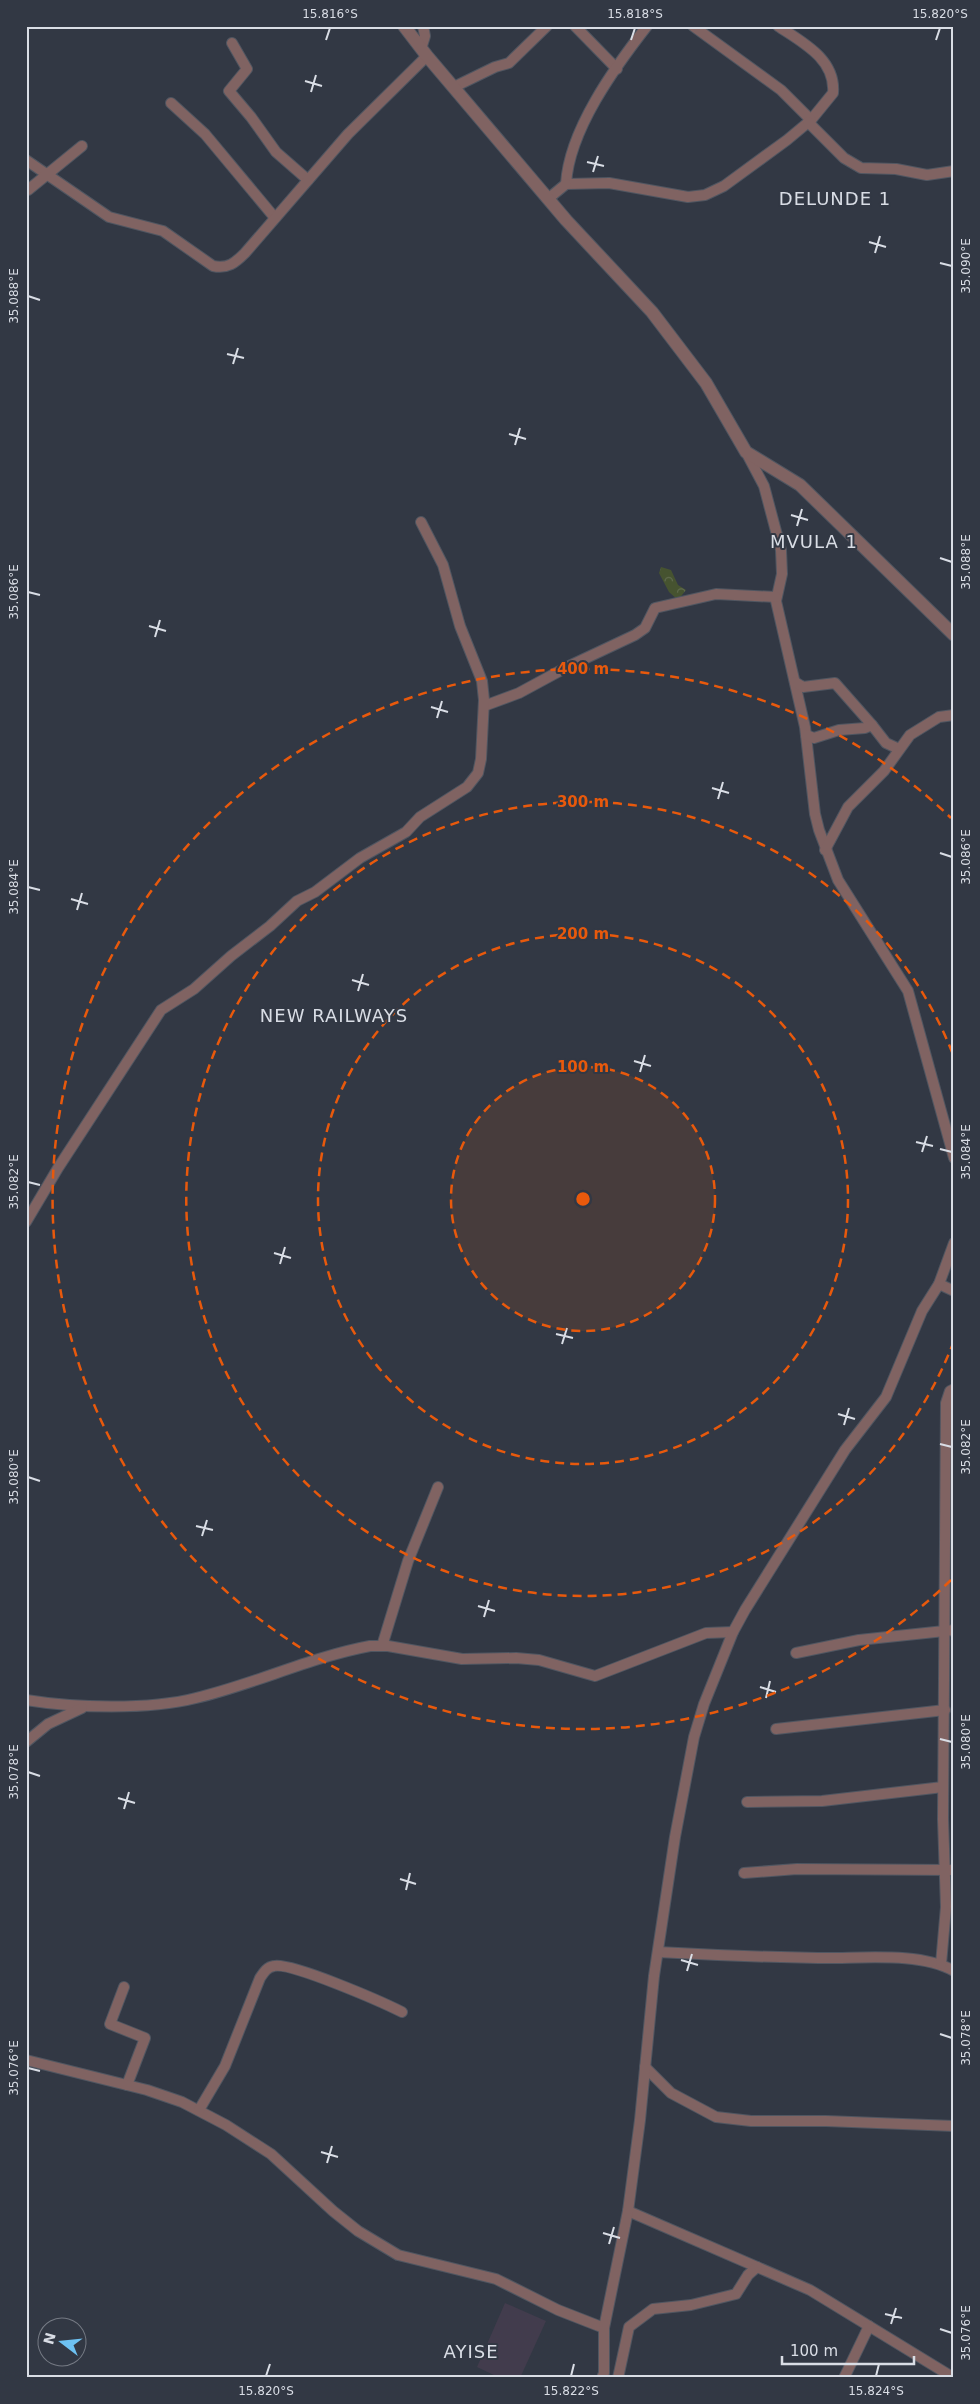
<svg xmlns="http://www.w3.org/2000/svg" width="980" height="2404" font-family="'DejaVu Sans',sans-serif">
<defs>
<pattern id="forest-crowns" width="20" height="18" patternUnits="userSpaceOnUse" patternTransform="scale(1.25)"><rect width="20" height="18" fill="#465330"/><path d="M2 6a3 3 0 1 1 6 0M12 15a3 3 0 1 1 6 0" fill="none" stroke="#606b4e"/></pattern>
</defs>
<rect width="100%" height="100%" fill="#323844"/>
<path fill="#423c4d" d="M505 2303 546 2321 520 2378H500L477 2367Z"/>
<path fill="url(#forest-crowns)" d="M661 567 671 570 678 585 686 590 678 600 669 592 659 573Z"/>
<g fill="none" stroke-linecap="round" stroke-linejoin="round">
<g stroke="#505661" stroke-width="12">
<g id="minor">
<path d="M575 26 617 69"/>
<path d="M647 26C615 67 569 130 566 184L609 183 688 197 705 195 724 186 787 140 811 120 833 93C836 59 802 42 778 26"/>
<path d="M693 26 781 90 811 120"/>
<path d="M232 43 247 69 229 91 251 117 276 152 308 180"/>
<path d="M421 49 425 36 423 26"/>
<path d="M454 87 495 67 509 63 547 26"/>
<path d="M171 103 205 134 275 218"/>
<path d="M808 122 844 158 861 168 896 169 927 175 954 171"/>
<path d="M26 160 109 217 163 231 213 266C228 269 235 263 245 253L348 134 427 56"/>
<path d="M28 190 82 146"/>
<path d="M549 198 566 184"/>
<path d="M746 452 764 486 781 550 782 574 776 601 805 727 815 814 819 830 838 880 908 991 954 1158"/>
<path d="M795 682 803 687 835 683 872 725"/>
<path d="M484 706 519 693 567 667 635 635 645 628 655 608 716 594 776 597"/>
<path d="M806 735 814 738 839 730 865 728 872 725 886 743 899 749"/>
<path d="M825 850 848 807 884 771 910 735 939 717 954 715"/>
<path d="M26 1222 58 1168 161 1010 194 989 231 956 270 926 297 901 315 892 360 858 406 832 420 817 467 787 478 773 481 759 484 700 482 681 460 626 443 565 421 522"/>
<path d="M939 1284 954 1291"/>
<path d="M382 1646 408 1561 438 1487"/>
<path d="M796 1653 859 1640 954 1630"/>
<path d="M26 1700C75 1708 149 1710 196 1698 255 1684 311 1657 370 1646H388L462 1659 516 1658 539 1660 595 1676 706 1633 733 1632"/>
<path d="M776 1729 945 1710"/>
<path d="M26 1742 48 1724 82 1708"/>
<path d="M747 1802 822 1801 943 1787"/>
<path d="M744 1873 797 1869 954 1870"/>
<path d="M658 1952C711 1955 765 1957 818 1958 858 1959 919 1951 954 1971"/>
<path d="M941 1964 946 1907 943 1819 946 1403 950 1391 954 1389"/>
<path d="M124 1987 110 2024 145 2038 127 2085"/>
<path d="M26 2060 147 2090 182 2102 226 2125 271 2154 333 2211 358 2231 398 2255 496 2279 558 2310 604 2328"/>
<path d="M645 2067 671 2093 716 2117 751 2121H826L954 2126"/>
<path d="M199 2110 225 2066 260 1978C264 1972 267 1967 274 1966 291 1962 382 2002 402 2012"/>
<path d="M628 2211 810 2290 954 2378"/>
<path d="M602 2378 604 2373V2328L628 2211 640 2120 654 1976 675 1837 694 1737 704 1704 733 1632 745 1610 845 1450 886 1397 922 1311 939 1284 954 1243"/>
<path d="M618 2378 629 2327 653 2309 691 2305 736 2294 748 2275 757 2267"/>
<path d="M844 2378 869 2326"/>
</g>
</g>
<g stroke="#505661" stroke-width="14">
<path id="tertiary" d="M404 26 427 56 566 220 652 312 706 383 746 452 800 485 954 635"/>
</g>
<use href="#minor" stroke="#806362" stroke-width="10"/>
<use href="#tertiary" stroke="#806362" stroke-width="12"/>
</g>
<path fill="none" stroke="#d9dde5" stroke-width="2" d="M326 40 330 28M631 40 635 28M936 40 940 28M305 81 322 86M311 92 316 75M587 162 604 166M593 172 598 156M869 242 886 247M875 253 880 236M940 263 952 266M28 296 40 300M227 354 244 358M233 364 238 348M509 434 526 439M515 445 520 428M791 515 808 520M797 526 802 509M940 558 952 562M28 592 40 595M149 626 166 631M155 637 160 620M431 707 448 712M437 718 442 701M712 788 729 793M718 799 723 782M940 853 952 857M28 887 40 890M71 899 88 904M77 910 82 893M352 980 369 985M358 991 363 974M634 1061 651 1066M640 1072 645 1055M916 1142 933 1146M940 1149 952 1152M922 1152 927 1136M28 1182 40 1185M274 1253 291 1258M280 1264 285 1247M556 1334 573 1338M562 1344 567 1328M838 1414 855 1419M844 1425 849 1408M940 1444 952 1447M28 1477 40 1481M196 1526 213 1530M202 1536 207 1520M478 1606 495 1611M484 1617 489 1600M760 1687 776 1692M766 1698 770 1681M940 1739 952 1742M28 1772 40 1776M118 1798 135 1803M124 1809 129 1792M400 1879 416 1884M406 1890 410 1873M681 1960 698 1965M687 1971 692 1954M940 2034 952 2038M28 2068 40 2071M321 2152 338 2157M327 2163 332 2146M603 2233 620 2238M609 2244 614 2227M885 2314 902 2318M891 2324 896 2308M940 2329 952 2333M266 2376 270 2364M571 2376 574 2364M876 2376 879 2364"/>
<circle cx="583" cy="1199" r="132" fill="#e8590c" fill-opacity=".12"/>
<g fill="none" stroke="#e8590c" stroke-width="2.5" stroke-dasharray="9 6">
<circle cx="583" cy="1199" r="132"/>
<circle cx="583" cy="1199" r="265"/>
<path d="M954 1341A397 397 0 1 1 954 1057"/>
<path d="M951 1580A530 530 0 1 1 951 818"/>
</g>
<g text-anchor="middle" stroke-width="4" stroke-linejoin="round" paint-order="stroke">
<g font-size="18" letter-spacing="1" fill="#d9dde5" stroke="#323844">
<text x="835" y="205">DELUNDE 1</text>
<text x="814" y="548">MVULA 1</text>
<text x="334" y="1022">NEW RAILWAYS</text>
<text x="471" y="2358">AYISE</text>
</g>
</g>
<circle cx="583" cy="1199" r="8" fill="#e8590c" stroke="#323844" stroke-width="2.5"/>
<g font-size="15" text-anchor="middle" font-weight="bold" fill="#e8590c" stroke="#323844" stroke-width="4" stroke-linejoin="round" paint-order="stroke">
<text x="583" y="674">400 m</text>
<text x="583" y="807">300 m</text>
<text x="583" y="939">200 m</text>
<text x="583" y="1072">100 m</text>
</g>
<rect width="980" height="2404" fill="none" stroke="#323844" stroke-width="55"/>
<g transform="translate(62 2342) rotate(286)"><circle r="24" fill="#323844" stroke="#757a84"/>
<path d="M0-4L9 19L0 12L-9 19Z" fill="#6dc2f3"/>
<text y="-8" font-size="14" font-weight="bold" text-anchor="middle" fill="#d9dde5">N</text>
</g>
<path d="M782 2356v8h132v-8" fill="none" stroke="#d9dde5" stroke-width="2.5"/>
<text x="790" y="2356" font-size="15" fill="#d9dde5" stroke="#323844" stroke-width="4" paint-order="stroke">100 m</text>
<rect x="28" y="28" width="924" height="2348" fill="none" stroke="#d9dde5" stroke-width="2"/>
<g font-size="12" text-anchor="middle" fill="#d9dde5">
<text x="330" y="18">15.816°S</text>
<text x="635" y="18">15.818°S</text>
<text x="940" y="18">15.820°S</text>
<text transform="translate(966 266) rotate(-90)" y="4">35.090°E</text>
<text transform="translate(14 296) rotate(-90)" y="4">35.088°E</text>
<text transform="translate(966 562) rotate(-90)" y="4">35.088°E</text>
<text transform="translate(14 592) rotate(-90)" y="4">35.086°E</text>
<text transform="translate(966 857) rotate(-90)" y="4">35.086°E</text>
<text transform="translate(14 887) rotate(-90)" y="4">35.084°E</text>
<text transform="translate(966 1152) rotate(-90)" y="4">35.084°E</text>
<text transform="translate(14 1182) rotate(-90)" y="4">35.082°E</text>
<text transform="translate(966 1447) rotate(-90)" y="4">35.082°E</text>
<text transform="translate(14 1477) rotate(-90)" y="4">35.080°E</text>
<text transform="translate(966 1742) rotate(-90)" y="4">35.080°E</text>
<text transform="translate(14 1772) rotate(-90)" y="4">35.078°E</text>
<text transform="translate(966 2038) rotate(-90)" y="4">35.078°E</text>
<text transform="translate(14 2068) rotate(-90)" y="4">35.076°E</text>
<text transform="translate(966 2333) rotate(-90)" y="4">35.076°E</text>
<text x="266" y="2395">15.820°S</text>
<text x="571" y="2395">15.822°S</text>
<text x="876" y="2395">15.824°S</text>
</g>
</svg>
